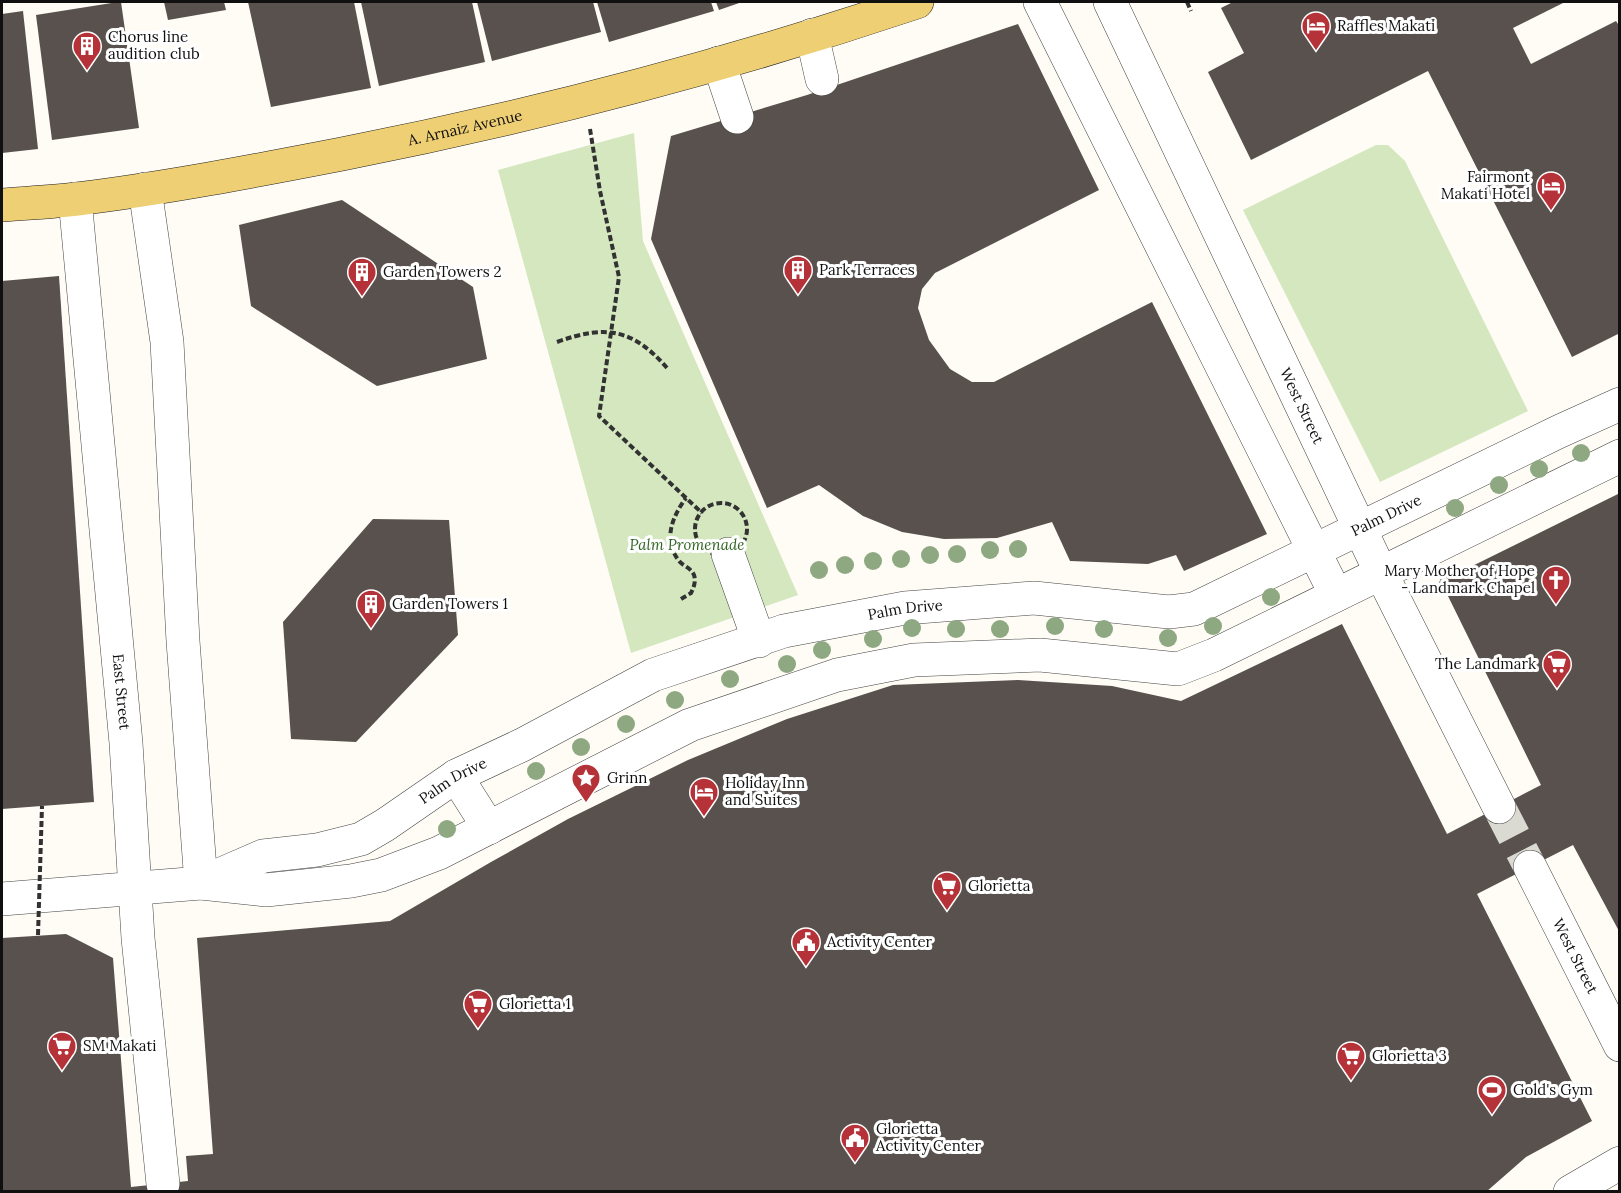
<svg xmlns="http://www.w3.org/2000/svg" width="1621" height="1193" font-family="Lora,serif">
<rect width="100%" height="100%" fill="#fefcf4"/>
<g fill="#d4e7bf">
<path d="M634 133 643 241 798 595 631 653 498 170Z"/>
<path d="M1376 145H1388L1405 161 1528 411 1380 482 1243 210Z"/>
</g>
<g fill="#58514d">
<path d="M118 2H121L139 128 52 140 36 15Z"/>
<path d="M164 2H224L226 10 168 20Z"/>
<path d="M248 2H354L371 88 271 107Z"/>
<path d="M361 2H472L485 62 379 86Z"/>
<path d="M477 2H593L601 32 492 61Z"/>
<path d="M597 2H711L714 11 609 42Z"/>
<path d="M716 2H742L719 10Z"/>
<path d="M1233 2H1565L1513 28 1531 64 1616 21 1620 27V333L1572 357 1428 71 1251 160 1208 72 1244 53 1221 8Z"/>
<path d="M23 11 38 149 2 153V14Z"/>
<path d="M1018 24 1099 190 935 273 922 289 918 308 929 340 950 369 972 382H994L1152 302 1267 534 1184 571 1176 555 1148 564 1070 561 1052 522 997 538 944 539 902 532 863 516 819 485 767 508 651 239 671 136 807 95Z"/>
<path d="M342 200 473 287 487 359 377 386 251 306 239 225Z"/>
<path d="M59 276 94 802 2 809V281Z"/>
<path d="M1620 493V933L1573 845 1477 894 1592 1121 1526 1157 1486 1192H2V938L66 934 113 958 131 1187 188 1181 186 1156 213 1154 197 938 390 921 491 862 568 819 688 760 787 719 893 685 1018 680 1112 686 1181 701 1342 624 1447 834 1541 785 1446 592 1441 589 1439 583 1441 578 1447 574 1452 576Z"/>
<path d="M373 519 449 520 458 635 356 742 291 739 283 622Z"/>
</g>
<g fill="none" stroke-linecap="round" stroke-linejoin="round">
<path stroke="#dad9d2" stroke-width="33" stroke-dasharray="33 16" stroke-linecap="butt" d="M1499 807 1530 867"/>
<g stroke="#434343" stroke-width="34">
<g id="minor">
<path d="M1040 2 1336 595"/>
<path id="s1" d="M1110 2 1381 573 1499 807"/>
<path d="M812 35 822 79"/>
<path d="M719 63 737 117"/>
<path d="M145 189 167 342 183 641 201 883"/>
<path id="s2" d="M75 199 126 743 138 938 163 1184"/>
<path d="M728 554 759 641"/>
<path d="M456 776 489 828"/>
<path id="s3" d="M1530 867 1620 1045"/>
<path id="s4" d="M203 882 263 856 317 850 361 839 385 825 456 776 522 745 653 675 784 631 905 608 1034 598 1169 612 1194 609 1558 432 1620 404"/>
<path d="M2 899 201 883 266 890 351 881 381 875 439 853 690 725 837 675 914 660 1040 655 1178 669 1214 655 1620 456"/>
<path d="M1570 1192 1620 1163"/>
</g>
</g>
<g stroke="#212121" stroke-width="34">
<g id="major">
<path id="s5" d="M2 205C27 203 52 202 77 199 166 188 254 171 342 154 536 116 729 65 917 2"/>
</g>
</g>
<g stroke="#323232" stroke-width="4" stroke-dasharray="6 3" stroke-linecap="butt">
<path d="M1187 2 1191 11"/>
<path d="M590 129 600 191 619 277 599 416 702 513"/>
<path d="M557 342C607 324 633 329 668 369"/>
<circle cx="721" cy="529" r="26"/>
<path d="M681 599 691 593C694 587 696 581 694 575 691 568 685 567 680 562 662 541 672 517 686 498"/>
</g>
<use href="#minor" stroke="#fff" stroke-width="33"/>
<use href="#major" stroke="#eecf74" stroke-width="33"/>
<path stroke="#323232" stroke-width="4" stroke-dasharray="6 3" stroke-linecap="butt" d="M38 935 42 806"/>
</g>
<g fill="#8ea882">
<circle cx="1581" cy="453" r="9"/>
<circle cx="1539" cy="469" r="9"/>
<circle cx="1499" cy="485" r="9"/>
<circle cx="1455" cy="508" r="9"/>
<circle cx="1018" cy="549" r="9"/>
<circle cx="990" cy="550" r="9"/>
<circle cx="957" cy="554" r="9"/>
<circle cx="930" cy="555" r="9"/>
<circle cx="901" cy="559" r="9"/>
<circle cx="873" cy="561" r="9"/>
<circle cx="845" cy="565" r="9"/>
<circle cx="819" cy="570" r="9"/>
<circle cx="1271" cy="597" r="9"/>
<circle cx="1055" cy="626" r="9"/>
<circle cx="1213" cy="626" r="9"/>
<circle cx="912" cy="628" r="9"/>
<circle cx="956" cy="629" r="9"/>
<circle cx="1000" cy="629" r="9"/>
<circle cx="1104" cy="629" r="9"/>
<circle cx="1168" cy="638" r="9"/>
<circle cx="873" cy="639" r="9"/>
<circle cx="822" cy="650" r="9"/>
<circle cx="787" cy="664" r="9"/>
<circle cx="730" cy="679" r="9"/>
<circle cx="675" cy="700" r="9"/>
<circle cx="626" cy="724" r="9"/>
<circle cx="581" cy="747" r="9"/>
<circle cx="536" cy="771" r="9"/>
<circle cx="447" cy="829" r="9"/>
</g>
<defs>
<g id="hotel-pin" transform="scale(1.5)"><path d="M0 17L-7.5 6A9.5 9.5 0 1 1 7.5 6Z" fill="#b63239" stroke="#fff"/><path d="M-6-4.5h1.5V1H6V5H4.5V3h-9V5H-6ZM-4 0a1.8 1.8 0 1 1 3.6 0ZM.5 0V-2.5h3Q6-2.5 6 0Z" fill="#fff"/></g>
<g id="building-pin" transform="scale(1.5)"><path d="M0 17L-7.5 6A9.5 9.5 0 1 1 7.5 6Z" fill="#b63239" stroke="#fff"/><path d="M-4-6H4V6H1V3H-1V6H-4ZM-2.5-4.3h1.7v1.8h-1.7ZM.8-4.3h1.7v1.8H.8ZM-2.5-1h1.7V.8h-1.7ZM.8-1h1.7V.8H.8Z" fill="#fff"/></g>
<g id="church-pin" transform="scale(1.5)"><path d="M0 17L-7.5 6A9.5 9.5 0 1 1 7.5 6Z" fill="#b63239" stroke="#fff"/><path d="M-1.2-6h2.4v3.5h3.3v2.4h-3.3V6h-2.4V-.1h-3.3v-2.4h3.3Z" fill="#fff"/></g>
<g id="supermarket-pin" transform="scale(1.5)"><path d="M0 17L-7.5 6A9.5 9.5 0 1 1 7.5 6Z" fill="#b63239" stroke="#fff"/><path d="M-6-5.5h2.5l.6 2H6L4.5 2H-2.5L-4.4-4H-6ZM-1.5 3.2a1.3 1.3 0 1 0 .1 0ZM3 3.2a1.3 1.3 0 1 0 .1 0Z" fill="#fff"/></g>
<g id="sight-pin" transform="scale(1.5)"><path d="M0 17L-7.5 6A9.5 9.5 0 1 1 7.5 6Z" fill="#b63239" stroke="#fff"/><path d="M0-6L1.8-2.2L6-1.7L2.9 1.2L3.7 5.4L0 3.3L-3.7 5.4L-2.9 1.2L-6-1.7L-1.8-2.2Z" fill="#fff"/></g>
<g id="civic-pin" transform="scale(1.5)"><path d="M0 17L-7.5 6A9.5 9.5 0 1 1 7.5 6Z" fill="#b63239" stroke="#fff"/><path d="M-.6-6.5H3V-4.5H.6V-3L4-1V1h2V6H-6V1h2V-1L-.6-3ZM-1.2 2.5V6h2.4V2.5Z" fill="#fff"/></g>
<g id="stadium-pin" transform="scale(1.5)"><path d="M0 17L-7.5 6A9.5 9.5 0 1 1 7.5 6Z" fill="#b63239" stroke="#fff"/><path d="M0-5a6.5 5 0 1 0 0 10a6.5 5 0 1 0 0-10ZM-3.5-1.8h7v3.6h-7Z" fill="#fff"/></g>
</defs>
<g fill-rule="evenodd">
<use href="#hotel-pin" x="1316" y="26"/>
<use href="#building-pin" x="87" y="46"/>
<use href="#hotel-pin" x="1551" y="186"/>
<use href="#building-pin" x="798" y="270"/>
<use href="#building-pin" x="362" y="272"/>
<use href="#church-pin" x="1556" y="580"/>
<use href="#building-pin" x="371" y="604"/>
<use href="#supermarket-pin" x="1557" y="664"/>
<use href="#sight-pin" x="586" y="778"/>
<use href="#hotel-pin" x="704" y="792"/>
<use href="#supermarket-pin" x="947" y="886"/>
<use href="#civic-pin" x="806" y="942"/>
<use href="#supermarket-pin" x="478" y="1004"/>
<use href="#supermarket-pin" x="62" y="1046"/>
<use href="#supermarket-pin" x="1351" y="1056"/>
<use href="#stadium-pin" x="1492" y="1090"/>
<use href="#civic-pin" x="855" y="1138"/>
</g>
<g text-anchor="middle" stroke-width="6" stroke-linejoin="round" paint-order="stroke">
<g font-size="15" fill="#101010" stroke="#fff" text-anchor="start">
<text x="1337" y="31">Raffles Makati</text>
<text x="108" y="42">Chorus line<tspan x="108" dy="17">audition club</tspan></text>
<text x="1530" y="182" text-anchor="end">Fairmont<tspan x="1530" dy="17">Makati Hotel</tspan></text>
<text x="819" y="275">Park Terraces</text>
<text x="383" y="277">Garden Towers 2</text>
<text x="1535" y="576" text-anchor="end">Mary Mother of Hope<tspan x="1535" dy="17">- Landmark Chapel</tspan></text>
<text x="392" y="609">Garden Towers 1</text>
<text x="1536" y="669" text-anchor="end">The Landmark</text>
<text x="607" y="783">Grinn</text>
<text x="725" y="788">Holiday Inn<tspan x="725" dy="17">and Suites</tspan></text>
<text x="968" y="891">Glorietta</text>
<text x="827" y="947">Activity Center</text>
<text x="499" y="1009">Glorietta 1</text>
<text x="83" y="1051">SM Makati</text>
<text x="1372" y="1061">Glorietta 3</text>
<text x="1513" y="1095">Gold's Gym</text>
<text x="876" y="1134">Glorietta<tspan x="876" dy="17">Activity Center</tspan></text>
</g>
<g font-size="15" fill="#101010" stroke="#fff">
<text dy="5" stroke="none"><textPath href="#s5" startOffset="470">A. Arnaiz Avenue</textPath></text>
<text dy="5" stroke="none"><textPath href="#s1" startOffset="447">West Street</textPath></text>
<text dy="5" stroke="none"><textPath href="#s4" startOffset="1266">Palm Drive</textPath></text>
<text dy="5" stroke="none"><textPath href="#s4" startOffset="762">Palm Drive</textPath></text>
<text dy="5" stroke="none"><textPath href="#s2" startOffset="495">East Street</textPath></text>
<text dy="5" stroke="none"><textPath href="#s4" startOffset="274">Palm Drive</textPath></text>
<text dy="5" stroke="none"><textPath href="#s3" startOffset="100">West Street</textPath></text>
</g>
<g font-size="15" font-style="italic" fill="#326424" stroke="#fff">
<text x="687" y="550">Palm Promenade</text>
</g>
</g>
<rect width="1621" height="1193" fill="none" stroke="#101010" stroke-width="6"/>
</svg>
